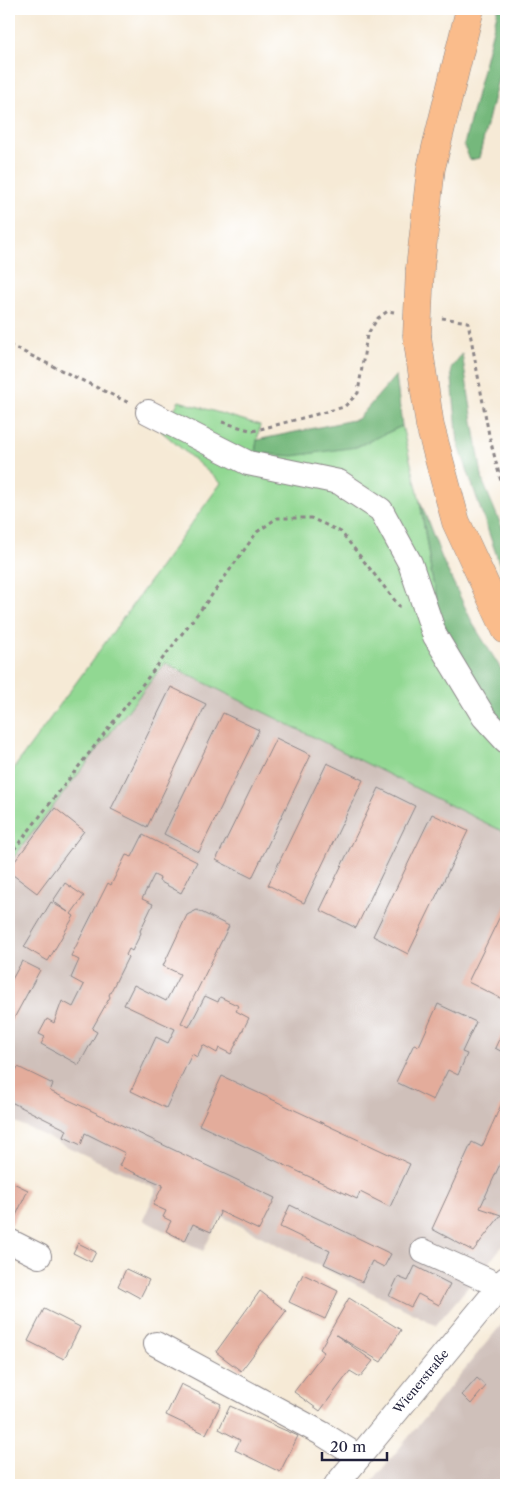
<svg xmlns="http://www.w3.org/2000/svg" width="515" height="1494" font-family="'Libre Caslon Text',serif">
<rect width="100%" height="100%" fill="#fff"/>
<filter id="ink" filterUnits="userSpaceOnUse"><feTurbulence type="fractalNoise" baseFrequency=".02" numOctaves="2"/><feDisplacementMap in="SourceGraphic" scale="10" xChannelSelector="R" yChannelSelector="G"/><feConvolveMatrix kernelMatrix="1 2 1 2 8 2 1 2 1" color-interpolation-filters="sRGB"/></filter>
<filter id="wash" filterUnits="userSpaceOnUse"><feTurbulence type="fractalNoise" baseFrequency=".0096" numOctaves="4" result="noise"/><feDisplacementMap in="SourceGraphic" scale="20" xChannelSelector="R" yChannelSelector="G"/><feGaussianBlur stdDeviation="1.12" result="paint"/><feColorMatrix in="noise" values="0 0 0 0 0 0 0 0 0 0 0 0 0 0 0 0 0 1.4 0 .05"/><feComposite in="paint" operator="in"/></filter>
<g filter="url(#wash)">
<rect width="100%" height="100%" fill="#f6ead6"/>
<g fill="#cfc0ba">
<path d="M165 663 506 833V1242L436 1325 221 1216 203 1251 143 1220 157 1189 9 1119V863Z"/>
<path d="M506 1319V1485H369Z"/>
</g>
<path fill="#91d892" stroke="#5a7d66" d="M179 401 260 425 255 452 356 447 402 426 420 501 438 614 506 725V833L165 663 9 863V775L221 483 161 431Z"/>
<g fill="#74b87c" stroke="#4b6d5c">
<path d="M498 9H506V46L479 158 470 160 464 145Z"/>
<path d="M462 354 483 482 506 537V583L458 443 451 368Z"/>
<path d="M396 375 402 426 356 447 293 456 255 453 257 440 358 419Z"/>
<path d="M420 501 443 561 473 624 506 677V725L488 703 438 614Z"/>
</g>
<g id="blocks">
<g fill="#e3ac9b">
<path d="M171 687 206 704 147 827 111 809Z"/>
<path d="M223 713 259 730 199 852 164 834Z"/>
<path d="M276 738 311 755 252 878 216 860Z"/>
<path d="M327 763 363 780 304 903 268 885Z"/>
<path d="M379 788 415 806 356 928 320 910Z"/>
<path d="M55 808 84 831 37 893 9 872V869Z"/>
<path d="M432 814 468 831 408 954 373 936Z"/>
<path d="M143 835 197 862 181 893 159 881 160 878 154 875 142 899 153 904 140 931 141 933 132 951 129 949 126 955 128 957 109 995 110 997 92 1029 97 1032 79 1065 41 1044 45 1037 39 1034 47 1019 54 1023 62 1001 73 1007 84 985 71 978 79 960 71 956 108 883 111 885 126 855 132 857Z"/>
<path d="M65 883 84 896 71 914 74 916 48 961 24 947 51 902 68 912 53 901Z"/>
<path d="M506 904V1001L468 982Z"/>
<path d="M197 910 229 926 181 1023 189 1027 205 996 218 1002 220 997 239 1006 236 1011 249 1018 231 1054 219 1048 217 1053 203 1045 197 1057 192 1054 166 1108 131 1091 156 1037 168 1043 175 1029 124 1005 134 985 166 1001 180 974 163 966 187 915Z"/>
<path d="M22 961 40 970 12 1022 9 1020V985Z"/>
<path d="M438 1004 476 1022 462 1052 467 1054 458 1075 448 1070 433 1100 396 1082 414 1044 419 1046Z"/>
<path d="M506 1024V1054L495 1048Z"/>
<path d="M18 1067 53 1084 50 1091 275 1198 259 1230 219 1211 220 1213 211 1232 193 1224 185 1241 166 1231 171 1221 163 1217 166 1211 153 1205 163 1185 119 1166 125 1153 85 1133 81 1145 64 1137 67 1130 9 1101V1081Z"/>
<path d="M222 1076 410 1164 390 1207 360 1192 357 1199 199 1125Z"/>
<path d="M506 1087V1151L480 1208 501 1215 473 1251 432 1229 472 1142 482 1147 505 1096 503 1095Z"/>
<path d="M9 1181 28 1190 12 1224 9 1223Z"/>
<path d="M290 1205 391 1254 384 1267 372 1261 362 1282 324 1264 330 1251 280 1227Z"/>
<path d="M78 1243 96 1252 91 1262 73 1253Z"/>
<path d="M415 1266 450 1284 439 1305 418 1294 411 1307 389 1296 398 1277 408 1281Z"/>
<path d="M126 1269 149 1280 140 1298 118 1286Z"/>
<path d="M303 1274 338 1291 325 1319 289 1302Z"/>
<path d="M260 1291 286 1311 241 1371 216 1352Z"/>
<path d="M349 1298 401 1330 381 1362 336 1335 373 1361 360 1377 350 1371 320 1411 294 1392 324 1352 320 1349Z"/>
<path d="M44 1309 80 1327 64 1359 28 1341Z"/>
<path d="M477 1378 486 1386 471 1404 462 1395Z"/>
<path d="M181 1384 221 1404 206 1434 166 1415Z"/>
<path d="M230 1406 298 1436 280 1472 235 1450 240 1440 219 1429Z"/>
</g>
</g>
</g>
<g filter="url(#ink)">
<use href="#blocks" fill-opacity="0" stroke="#8c8688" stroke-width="1"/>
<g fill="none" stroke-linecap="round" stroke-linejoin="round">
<g stroke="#8c8688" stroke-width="26">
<g id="minor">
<path d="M148 412 248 463 339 482 381 510 410 563 435 636 484 717 506 741"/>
<path d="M9 1241 39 1256"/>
<path d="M423 1251 500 1286"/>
<path d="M156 1344 321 1433 359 1457"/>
<path id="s1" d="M336 1485 506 1279"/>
</g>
</g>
<g stroke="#8c8688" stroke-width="29">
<g id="major">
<path d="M420 268 431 168 470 9"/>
<path d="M417 336 430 426 456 522 506 630"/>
</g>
</g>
<g stroke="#8c8688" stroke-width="3" stroke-dasharray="4 4" stroke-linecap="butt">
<path d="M442 318 468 322 489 435 506 501"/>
<path d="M9 345 129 403"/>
<path d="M222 422 253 431 344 407 358 393 367 335 378 318 388 311 394 312"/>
<path d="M9 856 209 599 257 532 277 518H311L341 532 400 607"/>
</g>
<use href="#minor" stroke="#fff" stroke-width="24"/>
<use href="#major" stroke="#fabc8b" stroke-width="28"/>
<g stroke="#8c8688" stroke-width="29" stroke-linecap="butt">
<path id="major-bridge" d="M417 336 420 268"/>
</g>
<use href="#major-bridge" stroke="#fabc8b" stroke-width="28"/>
</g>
</g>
<g text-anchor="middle" stroke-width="4" stroke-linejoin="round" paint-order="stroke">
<g font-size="12" fill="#22223b" stroke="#fff">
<text dy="4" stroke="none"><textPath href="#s1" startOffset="134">Wienerstraße</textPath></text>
</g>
</g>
<rect width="515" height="1494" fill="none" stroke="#fff" stroke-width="30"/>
<path d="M322 1452v8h65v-8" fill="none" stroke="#22223b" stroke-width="2.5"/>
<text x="330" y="1452" font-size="15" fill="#22223b" stroke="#ffffff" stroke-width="4" paint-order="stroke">20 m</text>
</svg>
